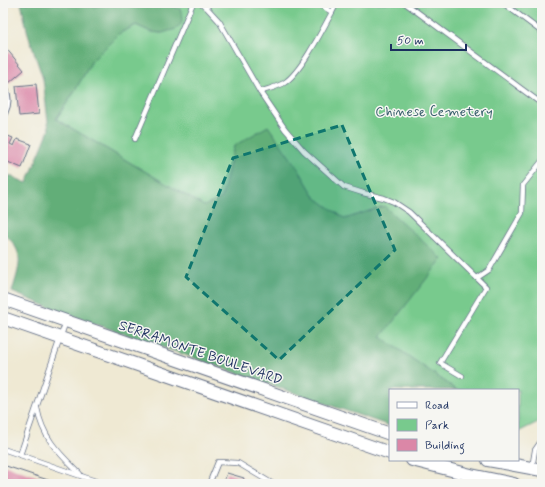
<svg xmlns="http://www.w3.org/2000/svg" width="545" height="487" font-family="Mynerve,sans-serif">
<rect width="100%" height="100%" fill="#f6f6f2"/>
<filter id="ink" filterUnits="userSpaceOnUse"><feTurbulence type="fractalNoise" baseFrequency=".025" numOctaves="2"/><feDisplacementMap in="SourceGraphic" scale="8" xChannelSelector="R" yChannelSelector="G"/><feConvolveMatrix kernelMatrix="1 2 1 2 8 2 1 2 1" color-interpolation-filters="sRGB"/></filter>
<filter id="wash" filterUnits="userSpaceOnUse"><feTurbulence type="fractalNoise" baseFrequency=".012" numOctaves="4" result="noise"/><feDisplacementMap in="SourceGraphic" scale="16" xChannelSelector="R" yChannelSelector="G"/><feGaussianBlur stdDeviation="0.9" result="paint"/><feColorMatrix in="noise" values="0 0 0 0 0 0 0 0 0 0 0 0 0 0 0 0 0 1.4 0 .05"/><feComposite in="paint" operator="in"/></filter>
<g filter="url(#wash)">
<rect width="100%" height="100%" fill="#efe9d3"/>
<g fill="#78ca8d" stroke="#4a7c76">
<path d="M86 3H116L94 7 85 5Z"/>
<path d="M160 3H542V420L518 432V390H457L381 337 384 206 345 219 315 197 299 170 234 146 222 198 204 207 56 119 73 94 91 61 120 33 136 25 151 32 162 33 168 4Z"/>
</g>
<path fill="#62ae78" stroke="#3e6e6b" d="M21 3H86L85 6C97 7 106 4 117 3 138 1 160 1 180 9L183 16 181 24 176 29 162 33 151 32 136 25 120 33 92 61 73 94 56 119 204 206 222 198 234 146 268 126 299 170 315 197 345 219 384 206 442 259 381 337 457 390H390V426L58 311 12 292C19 266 27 253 3 233V173L27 183 49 130 43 79 28 34Z"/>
<g id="blocks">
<g fill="#db87a7">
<path d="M5 47 24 70 9 83 3 76V49Z"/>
<path d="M36 84 39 114 19 116 16 86Z"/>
<path d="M3 134 13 138 10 144 14 146 17 139 31 144 22 168 3 160Z"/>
<path d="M3 465 60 484H3Z"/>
<path d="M227 473 244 478 242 484H223Z"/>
</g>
</g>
</g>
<g filter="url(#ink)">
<use href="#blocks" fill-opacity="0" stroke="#657087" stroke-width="1"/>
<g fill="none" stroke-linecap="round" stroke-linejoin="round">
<g stroke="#657087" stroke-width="6">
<g id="service">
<path d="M201 3 207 8 219 21 260 92 285 129 304 151 344 187 363 193 384 198 394 202 409 212 486 287 440 363 462 376"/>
<path d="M317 3 332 12"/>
<path d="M405 3 542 104"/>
<path d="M503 3 542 32"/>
<path d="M260 92C268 89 277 87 284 83 302 72 326 23 337 3"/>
<path d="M135 139 193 3"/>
<path d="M477 278 489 270 522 213 523 185 542 161"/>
<path d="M3 286V285"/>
<path d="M37 408C43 439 59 453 80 474"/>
<path d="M3 449 104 484"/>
<path d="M20 455 66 321"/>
<path d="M532 468 535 450 542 440"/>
<path d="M209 484 218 462 238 463 273 484"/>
</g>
</g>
<g stroke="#657087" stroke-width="11">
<path id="minor" d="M3 88C7 96 7 104 3 112"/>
</g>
<g stroke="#657087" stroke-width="14">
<g id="secondary">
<path d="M3 299 390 434"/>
<path d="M3 318 390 453"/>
<path d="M412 460 471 475 514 484"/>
<path d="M488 460 542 470"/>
</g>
</g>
<use href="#service" stroke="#fff" stroke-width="4.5"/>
<use href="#minor" stroke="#fff" stroke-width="9"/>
<use href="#secondary" stroke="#fff" stroke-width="12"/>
</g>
</g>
<path fill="#0f766e" fill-opacity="0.2" stroke="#0f766e" stroke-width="3" stroke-dasharray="8 5" stroke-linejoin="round" d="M342 125 395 250 279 360 186 277 233 158Z"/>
<g text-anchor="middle" stroke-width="3" stroke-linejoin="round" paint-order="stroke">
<g font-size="14" fill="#375e6c" stroke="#f6f6f2">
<text x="434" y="116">Chinese Cemetery</text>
</g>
<g font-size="14" fill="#1b2f5e" stroke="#f6f6f2">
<text transform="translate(201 352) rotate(19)" y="5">SERRAMONTE BOULEVARD</text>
</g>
</g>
<rect width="545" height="487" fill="none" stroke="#f6f6f2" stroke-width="16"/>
<rect x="389" y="389" width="130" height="72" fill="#f6f6f2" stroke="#9ea6b7"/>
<rect x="397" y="402" width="20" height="6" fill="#ffffff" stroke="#9ea6b7"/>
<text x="425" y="409" font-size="12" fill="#1b2f5e">Road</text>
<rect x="397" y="419" width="20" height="12" fill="#78ca8d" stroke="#9ea6b7"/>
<text x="425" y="429" font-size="12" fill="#1b2f5e">Park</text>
<rect x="397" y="439" width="20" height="12" fill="#db87a7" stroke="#9ea6b7"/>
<text x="425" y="449" font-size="12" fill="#1b2f5e">Building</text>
<path d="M391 44v6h75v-6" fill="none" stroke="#1b2f5e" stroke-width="2"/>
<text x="397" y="44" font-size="12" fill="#1b2f5e" stroke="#f6f6f2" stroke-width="3" paint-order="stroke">50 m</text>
</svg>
